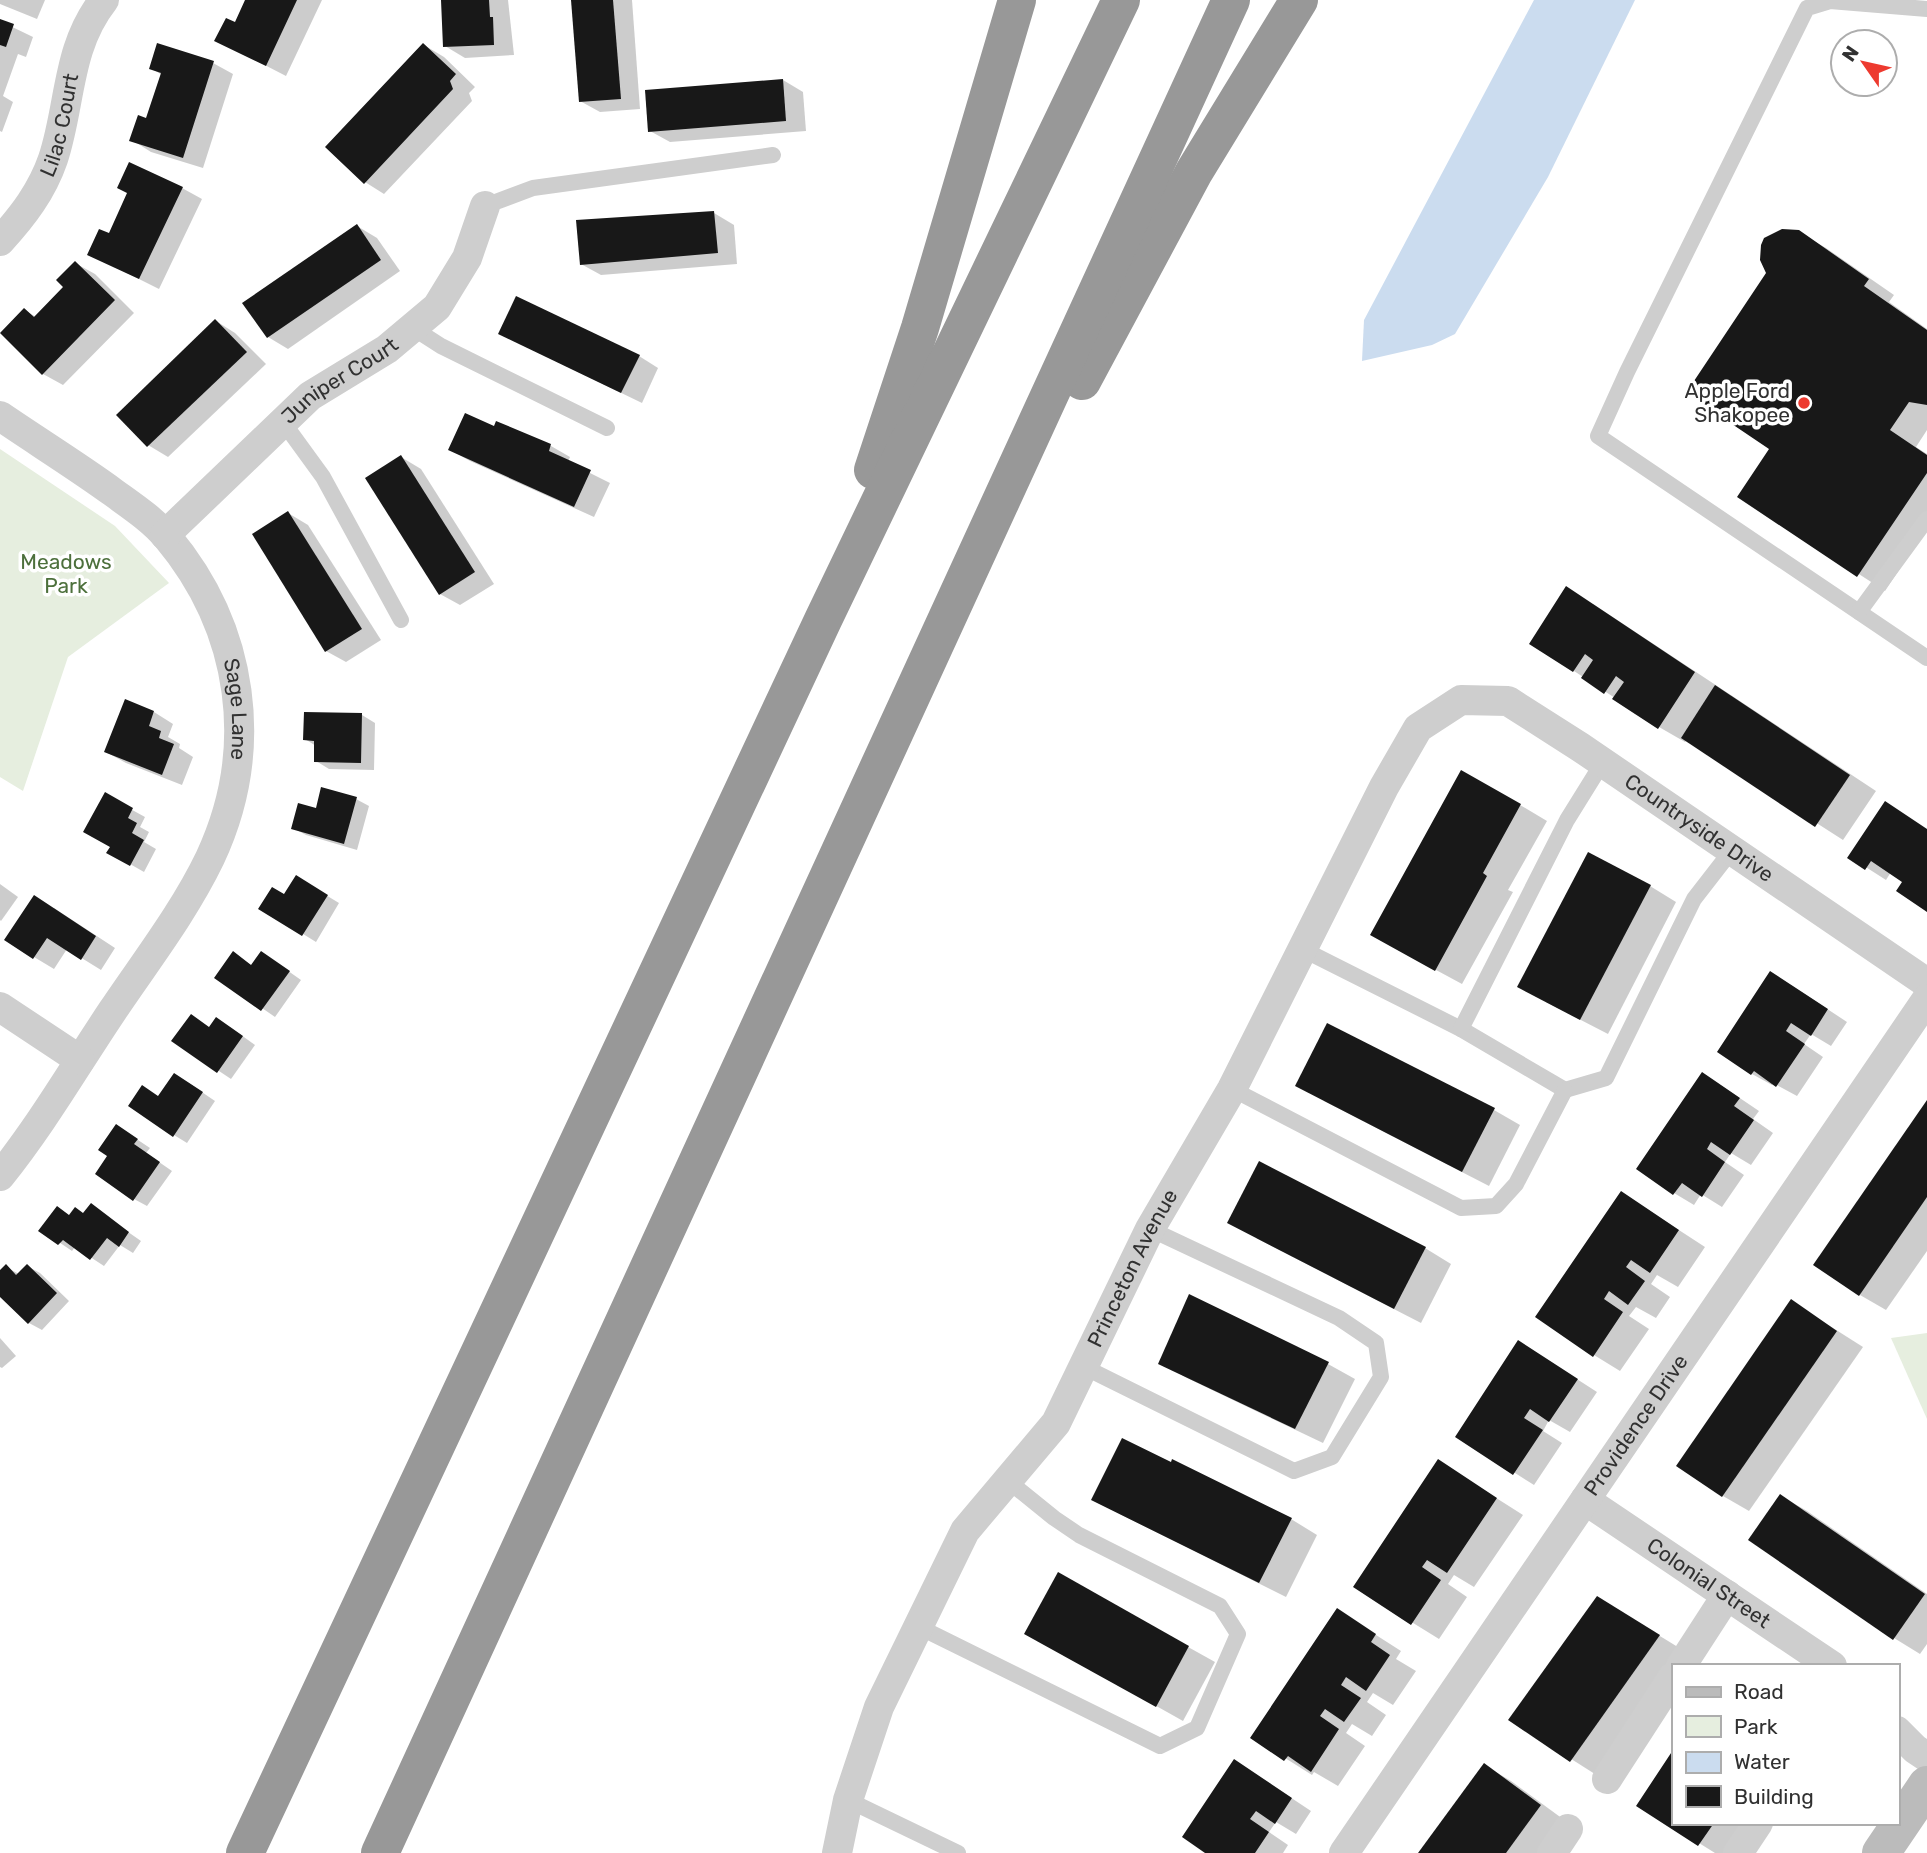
<svg xmlns="http://www.w3.org/2000/svg" width="1927" height="1853" font-family="Rubik,sans-serif">
<rect width="100%" height="100%" fill="#fff"/>
<g fill="#e6eedf">
<path d="M0 449 115 526 169 583 68 657 23 791 0 777Z"/>
<path d="M1927 1333V1419L1891 1338Z"/>
</g>
<path fill="#cbdcef" d="M1534 0H1635L1548 177 1455 334 1432 345 1362 361 1364 320Z"/>
<g fill="#0003">
<path d="M0 0H45L37 19 0 4Z"/>
<path d="M247 0H322L286 76 216 40 235 24Z"/>
<path d="M443 0H508L514 55 465 58 445 46Z"/>
<path d="M572 0H632L640 109 600 112 580 101Z"/>
<path d="M0 21 33 37 26 57 18 54 3 96 13 102 2 132 0 131Z"/>
<path d="M424 45 444 57 475 87 469 93 472 101 384 194 365 182Z"/>
<path d="M213 63 233 74 203 168 151 152 132 140 148 120 162 75 151 68Z"/>
<path d="M783 80 803 92 806 131 670 142 650 131Z"/>
<path d="M182 188 202 199 159 289 89 254 110 236 129 194Z"/>
<path d="M714 213 734 225 737 264 601 275 581 264Z"/>
<path d="M357 226 377 238 400 271 288 349 268 337Z"/>
<path d="M1798 232 1826 248 1894 295 1889 302 1927 329V430L1916 447 1927 454V528L1885 591 1739 496 1772 449Z"/>
<path d="M75 263 95 274 134 313 63 385 43 374 2 334 24 310 36 317 66 287Z"/>
<path d="M216 321 235 333 266 364 168 457 148 445Z"/>
<path d="M500 334 639 356 658 368 642 403Z"/>
<path d="M497 423 551 446 570 457 568 462 610 483 594 517 470 461 450 450 495 428Z"/>
<path d="M401 457 421 469 494 584 460 605 440 594Z"/>
<path d="M288 513 308 525 381 640 346 662 326 651Z"/>
<path d="M1593 604 1876 791 1843 840 1687 740 1685 742 1659 727 1574 671Z"/>
<path d="M154 712 173 724 168 737 180 744 179 748 193 757 182 785 126 763 106 752Z"/>
<path d="M362 715 375 723 374 770 329 769 316 761V746L305 739Z"/>
<path d="M105 795 145 817 140 827 149 832 144 842 156 849 144 872 109 852 112 846Z"/>
<path d="M356 799 369 806 357 850 306 835 293 828 317 810Z"/>
<path d="M1520 805 1547 821 1508 890 1513 892 1462 984 1399 950Z"/>
<path d="M1927 829V910L1905 882 1891 872 1886 880 1850 857Z"/>
<path d="M296 877 339 903 316 942 261 908 285 896Z"/>
<path d="M0 884 18 897 1 921 0 920Z"/>
<path d="M1650 886 1676 902 1608 1034 1546 1002Z"/>
<path d="M54 908 115 948 101 970 67 949 54 969 34 957Z"/>
<path d="M233 954 253 966 274 961 301 980 275 1017 217 977Z"/>
<path d="M1791 985 1847 1022 1831 1046 1811 1034 1804 1044 1823 1057 1797 1096 1773 1083 1772 1085 1752 1074Z"/>
<path d="M230 1027 255 1045 231 1079 174 1041Z"/>
<path d="M187 1082 215 1101 187 1143 174 1135 159 1097Z"/>
<path d="M1722 1086 1759 1111 1753 1119 1773 1133 1751 1165 1731 1153 1725 1162 1744 1175 1722 1207 1701 1194 1694 1205 1674 1193Z"/>
<path d="M1324 1101 1494 1110 1520 1125 1489 1186Z"/>
<path d="M1927 1103V1251L1886 1310 1860 1295Z"/>
<path d="M129 1134 150 1148 146 1153 172 1171 147 1206 134 1199 110 1156Z"/>
<path d="M1622 1193 1705 1247 1678 1287 1657 1275 1651 1284 1670 1297 1656 1318 1636 1307 1629 1316 1649 1329 1620 1371 1594 1355Z"/>
<path d="M91 1206 141 1241 133 1253 120 1245 104 1266 75 1247 72 1251 41 1230 71 1216 85 1215Z"/>
<path d="M1256 1238 1425 1248 1451 1264 1421 1323Z"/>
<path d="M27 1266 40 1273 69 1301 42 1330 29 1323 0 1295V1273L6 1267 19 1274Z"/>
<path d="M1189 1296 1328 1364 1355 1379 1323 1443 1187 1378 1161 1363Z"/>
<path d="M1792 1302 1863 1347 1749 1511 1723 1496Z"/>
<path d="M0 1338 16 1356 2 1368 0 1367Z"/>
<path d="M1538 1354 1597 1392 1570 1432 1549 1420 1543 1431 1562 1443 1534 1485 1457 1436Z"/>
<path d="M1438 1461 1523 1515 1474 1587 1454 1575 1448 1584 1467 1597 1439 1639 1355 1587Z"/>
<path d="M1781 1496 1807 1511 1927 1594V1644L1920 1654 1894 1638Z"/>
<path d="M1120 1514 1291 1519 1317 1535 1286 1597Z"/>
<path d="M1059 1575 1215 1662 1183 1721 1053 1648Z"/>
<path d="M1337 1610 1401 1651 1396 1659 1416 1671 1393 1705 1373 1693 1367 1702 1386 1715 1372 1736 1352 1724 1346 1733 1365 1746 1338 1786 1314 1772 1312 1775 1252 1737Z"/>
<path d="M1624 1614 1686 1652 1598 1776 1510 1720Z"/>
<path d="M1673 1753V1823H1751L1730 1853H1715L1638 1805Z"/>
<path d="M1484 1765 1511 1781 1567 1822 1544 1853H1420Z"/>
<path d="M1254 1773 1311 1811 1296 1834 1276 1822 1269 1832 1288 1845 1283 1853H1208Z"/>
</g>
<g fill="#181818">
<path d="M245 0H297L266 66 214 41 226 18 235 22Z"/>
<path d="M441 0H489L490 17H493L494 45 443 47Z"/>
<path d="M571 0H613L621 99 579 102Z"/>
<path d="M0 19 14 24 6 47 0 45Z"/>
<path d="M157 43 214 61 183 158 129 141 138 115 146 118 161 73 149 69Z"/>
<path d="M423 43 456 74 450 81 453 89 364 184 325 147Z"/>
<path d="M783 79 786 121 648 132 645 90Z"/>
<path d="M129 162 183 187 139 279 87 255 99 229 109 233 127 193 117 188Z"/>
<path d="M714 211 718 253 580 265 576 220Z"/>
<path d="M357 224 381 260 267 338 242 303Z"/>
<path d="M1782 229 1799 230 1869 279 1864 286 1927 330V405L1909 402 1890 430 1927 455V473L1857 577 1737 497 1769 449 1686 393 1766 273 1760 260 1761 245 1764 238Z"/>
<path d="M75 261 115 300 42 375 0 333 24 308 34 317 63 287 56 280Z"/>
<path d="M516 296 640 355 621 393 498 334Z"/>
<path d="M215 319 247 352 147 447 116 415Z"/>
<path d="M465 413 494 426 496 421 551 444 549 451 591 470 574 507 448 450Z"/>
<path d="M401 455 475 572 439 595 365 478Z"/>
<path d="M288 511 362 629 325 652 252 534Z"/>
<path d="M1566 586 1695 672 1658 729 1612 699 1624 682 1616 676 1604 694 1581 678 1593 660 1585 654 1573 672 1529 644Z"/>
<path d="M1715 685 1850 775 1815 827 1681 738Z"/>
<path d="M125 699 154 711 149 726 161 731 159 738 174 744 162 775 104 752Z"/>
<path d="M304 712 362 713 361 763 314 762V741L303 740Z"/>
<path d="M1461 770 1521 804 1483 873 1487 876 1435 971 1370 935Z"/>
<path d="M321 787 357 797 344 844 291 829 298 803 316 808Z"/>
<path d="M105 792 133 808 128 818 137 823 132 833 144 840 130 866 106 853 110 847 83 832Z"/>
<path d="M1885 801 1927 829V912L1896 891 1902 882 1871 861 1865 870 1847 858Z"/>
<path d="M1588 852 1651 885 1580 1020 1517 987Z"/>
<path d="M296 875 328 895 302 936 258 909 272 887 284 894Z"/>
<path d="M34 895 96 936 81 960 47 938 33 959 4 940Z"/>
<path d="M233 951 251 965 261 951 290 971 261 1011 214 978Z"/>
<path d="M1770 971 1828 1009 1811 1036 1791 1023 1786 1031 1805 1044 1776 1087 1754 1071 1751 1075 1717 1052Z"/>
<path d="M191 1014 209 1027 216 1017 243 1036 217 1073 171 1041Z"/>
<path d="M1327 1023 1495 1108 1462 1172 1295 1086Z"/>
<path d="M1702 1072 1740 1098 1734 1106 1754 1120 1730 1155 1711 1142 1707 1149 1725 1162 1702 1197 1682 1183 1673 1195 1636 1169Z"/>
<path d="M174 1073 203 1092 173 1137 128 1106 142 1085 158 1096Z"/>
<path d="M1927 1100V1197L1859 1296 1813 1265Z"/>
<path d="M116 1124 138 1139 134 1144 160 1162 133 1201 95 1174 107 1156 98 1150Z"/>
<path d="M1259 1161 1426 1247 1394 1309 1227 1223Z"/>
<path d="M1621 1191 1679 1230 1650 1273 1631 1260 1626 1267 1645 1281 1628 1305 1609 1291 1604 1299 1623 1312 1593 1357 1535 1317Z"/>
<path d="M91 1203 129 1232 119 1247 107 1238 90 1260 63 1240 58 1245 38 1231 57 1206 69 1215 75 1207 83 1213Z"/>
<path d="M6 1264 16 1275 27 1264 57 1293 28 1324 0 1297V1270Z"/>
<path d="M1189 1294 1329 1362 1295 1429 1158 1364Z"/>
<path d="M1791 1299 1837 1331 1722 1497 1676 1466Z"/>
<path d="M1518 1340 1578 1379 1549 1422 1530 1409 1524 1418 1543 1430 1513 1475 1455 1437Z"/>
<path d="M1122 1438 1171 1462 1172 1459 1292 1518 1259 1583 1091 1500Z"/>
<path d="M1438 1459 1497 1498 1447 1573 1427 1560 1422 1567 1441 1580 1411 1625 1353 1587Z"/>
<path d="M1780 1494 1925 1594 1893 1640 1748 1540Z"/>
<path d="M1058 1572 1189 1646 1156 1707 1024 1634Z"/>
<path d="M1597 1596 1660 1635 1570 1762 1508 1720Z"/>
<path d="M1337 1608 1376 1634 1371 1642 1390 1655 1366 1691 1346 1677 1341 1685 1361 1698 1344 1722 1325 1709 1320 1716 1339 1729 1311 1772 1288 1756 1284 1761 1250 1738Z"/>
<path d="M1673 1750V1823H1714L1698 1846 1636 1806Z"/>
<path d="M1234 1759 1292 1798 1275 1824 1256 1811 1250 1819 1269 1832 1255 1853H1205L1182 1837Z"/>
<path d="M1484 1763 1541 1805 1506 1853H1418Z"/>
</g>
<g fill="none" stroke-linecap="round" stroke-linejoin="round">
<g stroke="#cecece" stroke-width="16">
<path d="M1927 9 1830 1 1807 8 1627 372 1598 436 1927 658"/>
<path d="M485 206 533 188 773 155"/>
<path d="M413 328 441 346 607 428"/>
<path d="M283 422 323 477 401 620"/>
<path d="M1859 612 1927 519"/>
<path d="M1302 949 1461 1029 1565 1090 1606 1078 1694 899 1732 850"/>
<path d="M1461 1029 1567 820 1603 762"/>
<path d="M1232 1089 1461 1208 1496 1206 1516 1184 1565 1090"/>
<path d="M1084 1367 1294 1471 1332 1457 1381 1377 1376 1343 1339 1318 1150 1229"/>
<path d="M919 1627 1160 1746 1197 1728 1238 1634 1220 1606 1079 1535 1054 1518 1007 1480"/>
<path d="M848 1800 958 1853"/>
</g>
<g stroke="#cecece" stroke-width="30">
<path id="s1" d="M0 241C23 216 42 191 53 159 71 105 66 48 104 0"/>
<path id="s2" d="M0 416C38 442 77 466 114 493 132 506 153 520 167 537 244 629 261 749 210 858 184 912 146 961 113 1010 76 1065 42 1124 0 1176"/>
<path id="s3" d="M165 535 310 396 387 349 437 307 467 258 485 206"/>
<path d="M0 1007 80 1060"/>
<path id="s4" d="M1585 1500 1832 1666"/>
<path d="M1681 1666 1727 1595"/>
<path d="M1897 1731 1915 1749 1927 1757"/>
<path d="M1607 1779 1673 1677"/>
<path id="s5" d="M837 1853 848 1800 879 1707 965 1531 1056 1423 1150 1229 1232 1089 1384 787 1418 728 1461 700 1508 701 1580 747 1927 983"/>
<path id="s6" d="M1344 1853 1927 999"/>
<path d="M1552 1853 1568 1829"/>
<path d="M1738 1853 1758 1823"/>
</g>
<path stroke="#bbb" stroke-width="38" d="M1881 1853 1927 1785"/>
<g stroke="#989898" stroke-width="38">
<path d="M1082 381 1194 172 1299 0"/>
<path d="M873 470 920 328 1017 0"/>
<path d="M245 1853 823 620 1121 0"/>
<path d="M380 1853 1231 0"/>
</g>
</g>
<circle fill="#ed3a2f" stroke="#fff" stroke-width="2.5" cx="1804" cy="403" r="7"/>
<g text-anchor="middle" stroke-width="7" stroke-linejoin="round" paint-order="stroke">
<g font-size="21" fill="#313131" stroke="#fff">
<text dy="7" stroke="none"><textPath href="#s1" startOffset="133">Lilac Court</textPath></text>
<text dy="7" stroke="none"><textPath href="#s3" startOffset="234">Juniper Court</textPath></text>
<text dy="7" stroke="none"><textPath href="#s2" startOffset="396">Sage Lane</textPath></text>
<text dy="7" stroke="none"><textPath href="#s5" startOffset="1601">Countryside Drive</textPath></text>
<text dy="7" stroke="none"><textPath href="#s5" startOffset="662">Princeton Avenue</textPath></text>
<text dy="7" stroke="none"><textPath href="#s6" startOffset="518">Providence Drive</textPath></text>
<text dy="7" stroke="none"><textPath href="#s4" startOffset="149">Colonial Street</textPath></text>
</g>
<g font-size="21" fill="#313131" stroke="#fff" text-anchor="end">
<text x="1790" y="398">Apple Ford<tspan x="1790" dy="24">Shakopee</tspan></text>
</g>
<g font-size="21" fill="#4d703c" stroke="#fff">
<text x="66" y="569">Meadows<tspan x="66" dy="24">Park</tspan></text>
</g>
</g>
<rect x="1672" y="1664" width="228" height="161" fill="#ffffff" stroke="#adadad" stroke-width="2"/>
<rect x="1686" y="1687" width="35" height="10" fill="#bbbbbb" stroke="#adadad" stroke-width="2"/>
<text x="1734" y="1699" font-size="21" fill="#313131">Road</text>
<rect x="1686" y="1716" width="35" height="21" fill="#e6eedf" stroke="#adadad" stroke-width="2"/>
<text x="1734" y="1734" font-size="21" fill="#313131">Park</text>
<rect x="1686" y="1752" width="35" height="21" fill="#cbdcef" stroke="#adadad" stroke-width="2"/>
<text x="1734" y="1769" font-size="21" fill="#313131">Water</text>
<rect x="1686" y="1786" width="35" height="21" fill="#181818" stroke="#adadad" stroke-width="2"/>
<text x="1734" y="1804" font-size="21" fill="#313131">Building</text>
<g transform="translate(1864 63) rotate(304)"><circle r="33" fill="#ffffff" stroke="#adadad" stroke-width="2"/>
<path d="M0-5L12 26L0 18L-12 26Z" fill="#ed3a2f"/>
<text y="-10" font-size="19" font-weight="bold" text-anchor="middle" fill="#313131">N</text>
</g>
</svg>
